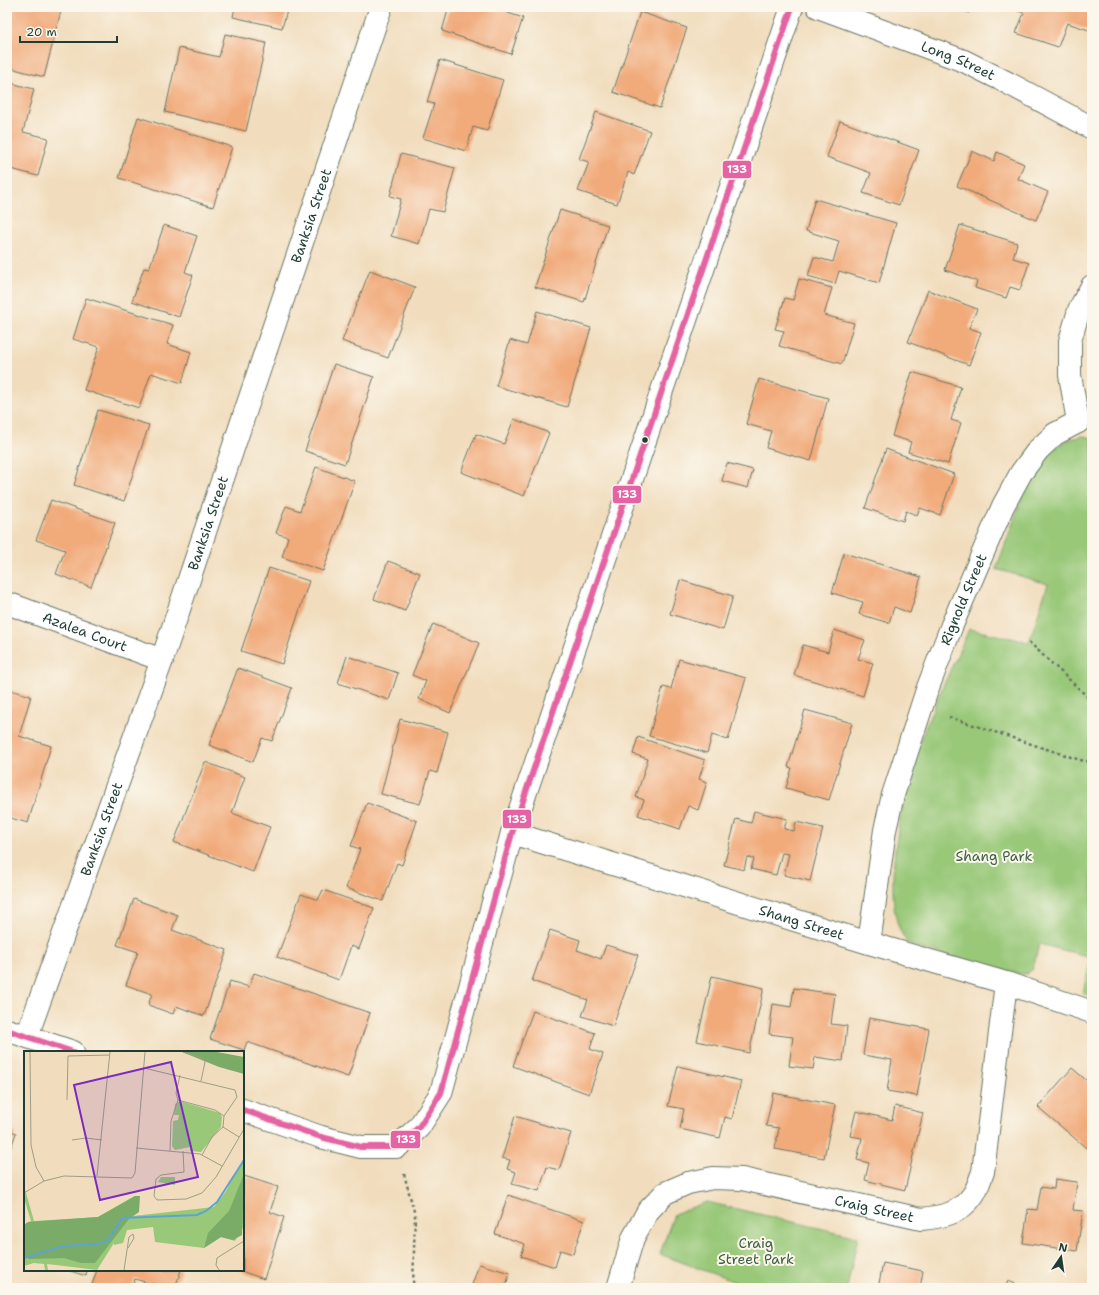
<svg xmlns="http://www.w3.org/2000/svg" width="1099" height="1295" font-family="'Shantell Sans',sans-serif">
<rect width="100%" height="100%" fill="#fbf7ec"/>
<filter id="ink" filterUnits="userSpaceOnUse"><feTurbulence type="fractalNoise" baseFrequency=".025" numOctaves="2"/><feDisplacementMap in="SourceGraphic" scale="8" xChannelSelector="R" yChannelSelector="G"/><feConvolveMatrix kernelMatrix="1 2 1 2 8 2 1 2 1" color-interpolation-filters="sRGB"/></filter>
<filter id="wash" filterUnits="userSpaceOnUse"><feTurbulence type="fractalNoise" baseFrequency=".012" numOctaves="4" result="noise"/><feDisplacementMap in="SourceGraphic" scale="16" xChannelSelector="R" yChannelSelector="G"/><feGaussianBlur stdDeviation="0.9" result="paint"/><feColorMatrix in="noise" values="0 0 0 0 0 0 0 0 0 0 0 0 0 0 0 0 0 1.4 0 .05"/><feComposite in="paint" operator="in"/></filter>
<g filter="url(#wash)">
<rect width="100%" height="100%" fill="#f1ddbd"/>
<g fill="#98c878" stroke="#5c8256">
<path d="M1083 436 1092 438V997L1083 993 1091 957 1039 944 1033 969 1026 974 1014 973 918 948C915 946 910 945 907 942 905 940 904 937 902 934 878 890 907 772 926 726 939 693 955 661 969 629L1029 642 1048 584 996 569 1029 479 1052 450 1068 440Z"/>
<path d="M707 1202 858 1237 847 1288H751L660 1254 674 1214Z"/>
</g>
<g id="blocks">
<g fill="#f1aa7a">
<path d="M7 7H62L44 77 7 67Z"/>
<path d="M235 7H288L282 28 233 17Z"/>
<path d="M449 7H510L508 13 523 18 511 54 442 31Z"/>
<path d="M952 7H971L969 13Z"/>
<path d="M1008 7H1092V31L1067 23 1058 47 1016 33 1024 13Z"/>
<path d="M640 12 687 28 660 108 613 92Z"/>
<path d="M225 34 266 43 246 131 165 112 179 48 219 57Z"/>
<path d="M440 60 503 80 487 131 473 127 466 151 423 138 434 104 427 102Z"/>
<path d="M7 82 34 89 23 132 48 138 38 176 7 168Z"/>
<path d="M596 112 650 131 634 175 628 172 617 204 578 191 589 162 579 159Z"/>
<path d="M138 117 232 147 213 207 119 178Z"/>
<path d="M840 121 919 150 899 205 863 193 871 173 827 157Z"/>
<path d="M972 151 994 161 997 152 1024 164 1018 179 1048 192 1036 220 957 186Z"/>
<path d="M401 154 455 168 443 212 429 209 419 244 391 236 401 199 390 196Z"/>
<path d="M815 199 896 223 879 283 839 271 835 284 808 276 814 257 833 262 839 241 806 231Z"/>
<path d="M560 210 608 225 584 302 535 287Z"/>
<path d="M164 225 197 236 185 272 193 275 179 317 132 301 144 268 149 269Z"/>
<path d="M960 225 1017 243 1013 258 1029 263 1020 290 1010 287 1006 298 975 288 977 281 945 270Z"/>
<path d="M370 270 415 287 388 358 342 341Z"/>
<path d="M799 279 832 288 824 315 854 323 842 364 779 346 784 331 775 329 785 298 793 300Z"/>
<path d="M928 290 977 309 969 328 981 332 969 365 908 342Z"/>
<path d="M86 298 173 325 167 344 191 352 182 383 151 373 139 408 84 390 99 347 73 339Z"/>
<path d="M537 311 591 328 567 407 496 386 510 340 527 345Z"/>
<path d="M334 364 374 377 345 464 305 451Z"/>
<path d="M912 372 961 387 951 420 961 423 948 464 908 452 911 442 892 436Z"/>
<path d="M759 379 828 398 811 461 766 448 771 431 746 424Z"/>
<path d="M98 410 149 425 124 501 74 485Z"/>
<path d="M514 419 549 433 524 496 461 472 476 434 504 444Z"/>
<path d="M886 449 954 474 940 515 920 508 917 515 906 511 903 521 865 508Z"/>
<path d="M727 463 753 470 748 488 722 481Z"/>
<path d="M316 467 355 481 323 571 282 557 288 537 276 533 286 506 300 511Z"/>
<path d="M51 500 115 523 91 587 56 574 65 550 36 540Z"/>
<path d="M844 553 921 577 910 613 894 607 889 623 859 614 863 602 832 593Z"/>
<path d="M388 561 420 573 405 611 374 599Z"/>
<path d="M269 568 309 581 282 664 241 651Z"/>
<path d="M680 580 733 596 723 630 670 614Z"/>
<path d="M433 624 479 643 450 713 419 699 426 681 412 675Z"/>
<path d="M834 630 865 640 858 659 873 663 863 696 794 675 803 645 828 652Z"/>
<path d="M347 656 398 673 389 700 338 683Z"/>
<path d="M679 659 746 678 728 740 712 735 707 753 649 736 663 687 671 689Z"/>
<path d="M238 668 292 688 272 741 262 738 253 762 209 745Z"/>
<path d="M7 689 31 696 19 736 51 746 28 823 7 817Z"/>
<path d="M805 710 852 723 829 800 786 788 792 768 788 767Z"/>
<path d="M400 719 448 732 437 773 430 771 420 804 381 794Z"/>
<path d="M638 737 705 760 699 779 707 782 698 810 688 806 680 829 638 815 644 800 636 797 648 759 633 754Z"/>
<path d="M205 762 245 777 232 813 270 827 253 872 174 842Z"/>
<path d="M367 803 417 821 402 865 397 863 383 901 346 888 360 849 351 846Z"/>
<path d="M754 811 787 819 784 829 794 831 796 822 823 828 810 881 784 875 789 854 782 853 776 875 751 869 754 859 747 857 744 870 724 865 736 819 751 823Z"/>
<path d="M323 890 374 908 359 949 351 946 339 980 277 957 301 894 318 900Z"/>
<path d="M134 899 178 915 172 930 227 950 204 1016 176 1006 173 1014 148 1005 152 994 126 985 138 952 117 945Z"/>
<path d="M550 930 580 940 577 950 601 959 606 945 638 955 613 1026 582 1016 588 1000 532 981Z"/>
<path d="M254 973 370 1013 348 1077 247 1042 244 1050 210 1039 230 981 249 987Z"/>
<path d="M712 976 764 988 749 1053 697 1041Z"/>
<path d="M794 988 835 994 831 1024 847 1026 843 1061 815 1057 813 1069 789 1066 793 1037 769 1034 773 1004 791 1007Z"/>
<path d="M533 1011 595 1033 590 1049 603 1054 589 1094 513 1066Z"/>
<path d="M869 1018 929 1029 917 1096 887 1091 892 1060 863 1055Z"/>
<path d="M678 1066 741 1081 732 1119 725 1117 720 1138 680 1129 684 1109 668 1106Z"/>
<path d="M1072 1068 1092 1085V1153L1038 1107Z"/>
<path d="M773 1093 835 1105 824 1158 775 1149 779 1128 766 1126Z"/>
<path d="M895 1106 923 1113 905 1190 865 1180 869 1163 857 1160 862 1138 850 1136 856 1111 892 1120Z"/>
<path d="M515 1116 571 1133 559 1170 547 1167 539 1191 512 1184 516 1172 507 1169 510 1160 502 1158Z"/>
<path d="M7 1129 16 1133 7 1159Z"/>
<path d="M244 1176 278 1187 270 1212 284 1217 264 1279 238 1270H243V1180Z"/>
<path d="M1055 1179 1077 1182 1073 1210 1083 1211 1077 1251 1023 1243 1028 1209 1037 1210 1041 1187 1054 1189Z"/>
<path d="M508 1195 584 1221 573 1254 560 1250 555 1267 521 1256 525 1244 495 1234Z"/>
<path d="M883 1263 923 1271 920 1288H878Z"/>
<path d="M479 1264 510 1273 505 1288H471Z"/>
<path d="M67 1270H87L86 1276Z"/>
<path d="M97 1270H181L175 1288H165L135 1279 132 1288H91Z"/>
<path d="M1008 1281 1026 1288H1005Z"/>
</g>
</g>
</g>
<g filter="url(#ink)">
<use href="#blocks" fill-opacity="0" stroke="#687564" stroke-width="1"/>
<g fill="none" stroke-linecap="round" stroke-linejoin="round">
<g stroke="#687564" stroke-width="24">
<g id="street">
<path id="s1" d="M818 7 964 61 1008 83 1092 128"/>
<path d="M1078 422 1070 375V341L1079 310 1092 286"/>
<path id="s2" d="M7 603 162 660"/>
<path id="s3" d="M512 833 869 943 1006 983 1092 1012"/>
<path id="s4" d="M869 943 885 830 893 795 927 690 952 625 1003 506 1021 473 1038 450 1055 434 1078 422"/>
<path d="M7 1030 73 1052"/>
<path id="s5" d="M27 1036 162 660 381 7"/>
<path d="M243 1110 321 1137 361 1147H397L419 1127 441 1093 512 833 792 7"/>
<path id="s6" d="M618 1288 633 1238 648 1211 665 1193 688 1183 713 1178 742 1179 921 1219C942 1217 960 1214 973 1195 978 1188 980 1179 983 1172L1006 983"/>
</g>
</g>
<g stroke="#687564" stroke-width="2.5" stroke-dasharray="3 3" stroke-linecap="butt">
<path d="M1029 642 1091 700 1092 703"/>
<path d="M949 717 1080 760 1092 762"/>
<path d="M404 1174 415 1215 413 1288"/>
</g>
<use href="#street" stroke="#fff" stroke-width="22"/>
<g stroke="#fbf7ec" stroke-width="9">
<g id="bus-1">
<path d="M7 1030 73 1052"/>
<path d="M243 1110 321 1137 361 1147H397L419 1127 441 1093 512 833 792 7"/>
</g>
</g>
<use href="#bus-1" stroke="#e463a4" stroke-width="6"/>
</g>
</g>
<circle fill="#1f3d34" stroke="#fbf7ec" stroke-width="1.5" cx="645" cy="440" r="3.5"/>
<g text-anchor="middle" stroke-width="4" stroke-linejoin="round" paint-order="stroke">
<g font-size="14" fill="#1f3d34" stroke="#fbf7ec">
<text dy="5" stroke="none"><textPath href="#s1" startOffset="150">Long Street</textPath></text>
<text dy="5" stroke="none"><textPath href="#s5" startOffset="868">Banksia Street</textPath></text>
<text dy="5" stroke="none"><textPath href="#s5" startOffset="544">Banksia Street</textPath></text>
<text dy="5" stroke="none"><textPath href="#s4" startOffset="358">Rignold Street</textPath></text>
<text dy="5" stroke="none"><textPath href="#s2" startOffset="83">Azalea Court</textPath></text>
<text dy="5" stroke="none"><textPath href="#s5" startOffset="220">Banksia Street</textPath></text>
<text dy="5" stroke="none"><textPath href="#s3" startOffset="303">Shang Street</textPath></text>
<text dy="5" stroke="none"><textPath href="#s6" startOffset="323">Craig Street</textPath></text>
</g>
<g font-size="14" fill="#3d6045" stroke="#fbf7ec">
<text x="994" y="861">Shang Park</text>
<text x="756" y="1248">Craig<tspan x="756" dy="16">Street Park</tspan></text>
</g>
</g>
<g transform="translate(24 1051)">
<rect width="220" height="220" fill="#f1ddbd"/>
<path d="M156 50 196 62 198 66 197 76 177 101 166 100V96L151 99 148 95 149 70 154 69 155 64H150L151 53ZM220 107V175L211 190 197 186 180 197 131 191 129 176 103 179 99 192 90 194V192L73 219 23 213 24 219H21L20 213 10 212 0 215V174L7 170 0 147V135L10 170 74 166 111 145 109 165 190 156 202 140ZM137 126H151V134L134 131Z" fill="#98c878"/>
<path d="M158 1H193L220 6V23L195 16ZM220 123 218 184 209 189 197 186 180 197 184 182 205 160ZM111 145H116L115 161 105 168 71 212H57L40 207 5 208 0 204V174L4 171 74 166Z" fill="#7aac68"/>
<path fill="none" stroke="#5da4d3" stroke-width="2" d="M0 207 39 195 74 193 84 189 98 167 173 164 182 160 193 151 220 109"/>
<path fill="none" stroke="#9d9d86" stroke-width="1" d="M6 1 7 94 12 116 20 130M159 1 179 7 181 11 177 30M120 17 211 39 213 46 200 65 199 76M43 49 44 5 86 4M154 49 191 59 200 65M154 49 152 42 156 24M199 76 215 86M48 89 62 87 78 89M112 97 176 103 198 115M146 100 147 70 154 49M159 100 160 121 137 124 132 128 130 145 133 149 162 148 178 142 192 126 220 78M178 104 188 86 199 76M73 125 86 1M0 142 20 130 40 125 108 127 111 122 121 1M100 219 105 186 109 183 110 187 104 197M195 219 192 214 193 207 220 190"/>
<path fill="#7b2cbf" fill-opacity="0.15" stroke="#7b2cbf" stroke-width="2" d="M147 11 174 126 76 149 50 34Z"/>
<rect width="220" height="220" fill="none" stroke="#1f3d34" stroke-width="2"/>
</g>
<g stroke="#fbf7ec" stroke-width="1.5">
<rect x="722" y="160" width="30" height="19" rx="4" fill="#e463a4"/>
<rect x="612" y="485" width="30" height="19" rx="4" fill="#e463a4"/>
<rect x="502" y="809" width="30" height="20" rx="4" fill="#e463a4"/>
<rect x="390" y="1130" width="31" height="19" rx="4" fill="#e463a4"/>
</g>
<g font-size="11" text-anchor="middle" font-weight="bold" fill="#fff">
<text x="737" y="173">133</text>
<text x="627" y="498">133</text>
<text x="517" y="823">133</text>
<text x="406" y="1143">133</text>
</g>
<rect width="1099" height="1295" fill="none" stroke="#fbf7ec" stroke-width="24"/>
<g transform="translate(1061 1257) rotate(13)" stroke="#fbf7ec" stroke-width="3" paint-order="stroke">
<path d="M0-3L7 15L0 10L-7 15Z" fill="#1f3d34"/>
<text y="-6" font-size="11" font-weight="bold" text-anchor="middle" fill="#1f3d34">N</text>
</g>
<path d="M20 36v6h97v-6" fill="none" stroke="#1f3d34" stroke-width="2"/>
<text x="26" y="36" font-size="12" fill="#1f3d34" stroke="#fbf7ec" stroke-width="3" paint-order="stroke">20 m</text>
</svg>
